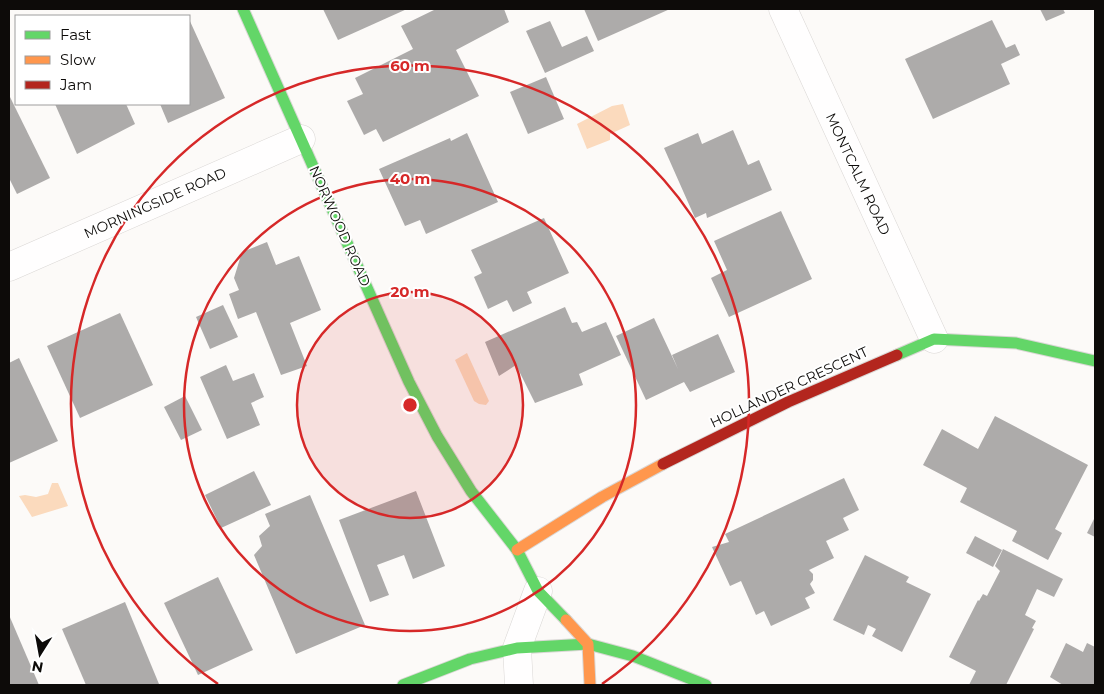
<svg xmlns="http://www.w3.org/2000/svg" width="1104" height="694" font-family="Montserrat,sans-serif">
<rect width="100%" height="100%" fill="#fcfaf8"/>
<g fill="#fbdabd">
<path d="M623 104 630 125 610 134V140L587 149 577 124 612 106Z"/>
<path d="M467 353 489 401 486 405 479 404 474 401 455 360Z"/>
<path d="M52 483H58L68 506 32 517 19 496 25 495 36 497 48 494Z"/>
</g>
<g fill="#adabaa">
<path d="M323 9H407L338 40Z"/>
<path d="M436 9H504L509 22 456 50 479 96 383 142 376 129 364 135 347 101 363 94 355 78 413 49 401 26Z"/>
<path d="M584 9H670L598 41Z"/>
<path d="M1040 9H1063L1065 13 1046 21Z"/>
<path d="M189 19 225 98 168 123 160 104H189Z"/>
<path d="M992 20 1006 48 1015 44 1020 55 1001 64 1010 84 933 119 905 59Z"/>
<path d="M550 21 562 47 587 36 594 51 545 73 526 31Z"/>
<path d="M546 77 564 119 528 134 510 92Z"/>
<path d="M9 95 50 178 17 194 9 178Z"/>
<path d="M55 104H126L135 124 77 154Z"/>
<path d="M733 130 748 165 759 160 772 190 707 218 706 213 695 218 664 148 698 133 702 144Z"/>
<path d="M467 133 498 202 426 234 420 220 405 226 379 169 450 138 451 141Z"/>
<path d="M781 211 812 279 729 317 711 278 727 270 714 241Z"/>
<path d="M544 218 569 273 527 292 532 303 513 312 507 300 488 309 474 277 482 273 471 250Z"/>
<path d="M267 242 276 265 299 256 321 310 290 323 307 366 281 375 256 312 238 319 229 294 239 290 234 278 242 252Z"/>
<path d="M223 305 238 337 210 349 196 317Z"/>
<path d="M565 307 572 323 577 322 582 332 606 322 621 355 579 374 583 385 535 403 516 365 499 376 485 342Z"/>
<path d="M120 313 153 385 80 418 47 346Z"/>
<path d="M654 318 678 369 672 355 718 334 735 372 690 392 684 382 646 400 616 336Z"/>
<path d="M19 358 58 441 9 463V363Z"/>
<path d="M226 365 233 381 254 373 264 397 251 403 260 425 227 439 200 377Z"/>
<path d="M185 396 202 430 181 440 164 407Z"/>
<path d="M995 416 1088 465 1055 529 1062 533 1048 560 1012 541 1017 531 960 502 967 488 923 465 942 429 978 449Z"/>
<path d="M254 471 271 505 221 528 205 495Z"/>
<path d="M844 478 859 510 843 518 849 530 826 541 834 558 809 570 813 574V580L810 584 815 593 805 598 810 608 771 626 764 611 756 615 741 581 730 586 712 547 729 542 725 534Z"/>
<path d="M416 491 445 566 413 579 404 555 377 565 389 595 370 602 339 520Z"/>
<path d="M310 495 365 625 296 654 254 555 262 546 259 536 270 526 265 514Z"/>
<path d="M1095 517V537L1087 533Z"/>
<path d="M975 536 1002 550 993 567 966 553Z"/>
<path d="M1003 549 1063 579 1054 597 1037 589 1025 615 1036 621 1032 628 1034 629 1006 685H969L976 671 949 657 978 600 979 601 983 594 987 596 1000 571 995 566Z"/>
<path d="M865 555 909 577 906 582 931 594 902 652 872 636 876 629 868 625 864 635 833 620Z"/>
<path d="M218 577 253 650 198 675 164 603Z"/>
<path d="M125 602 159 684 86 685 62 629Z"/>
<path d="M9 615 39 685H9Z"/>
<path d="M1066 643 1083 652 1087 643 1095 647V685H1063L1050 677Z"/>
</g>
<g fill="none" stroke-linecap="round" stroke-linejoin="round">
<g stroke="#dad7d5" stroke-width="29">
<g id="street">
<path d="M783 9 934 339"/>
<path d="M9 267 301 139"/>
<path d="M519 685 517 648 538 591"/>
</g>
</g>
<g stroke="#dad7d5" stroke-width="13">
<g id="fast">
<path d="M243 9 409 382 437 436 471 491 517 550 538 591 566 620"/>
<path d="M897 355 934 339 1016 343 1095 361"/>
<path d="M403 685 470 659 517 648 588 644 633 656 706 685"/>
</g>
</g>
<g stroke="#dad7d5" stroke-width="13">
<g id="slow">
<path d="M517 550 602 497 663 464"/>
<path d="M566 620 588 644 590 685"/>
</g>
</g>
<g stroke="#dad7d5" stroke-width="13">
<path id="jam" d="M663 464 788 402 897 355"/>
</g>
<use href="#street" stroke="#fffefe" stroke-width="28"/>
<use href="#fast" stroke="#63d668" stroke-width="11"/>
<use href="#slow" stroke="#ff974d" stroke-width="11"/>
<use href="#jam" stroke="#b3261e" stroke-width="11"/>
</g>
<circle cx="410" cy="405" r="113" fill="#d62828" fill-opacity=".12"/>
<g fill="none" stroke="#d62828" stroke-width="2.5">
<circle cx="410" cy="405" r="113"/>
<circle cx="410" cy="405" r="226"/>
<path d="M218 684A339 339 0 1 1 602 684"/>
</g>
<g text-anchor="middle" stroke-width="4" stroke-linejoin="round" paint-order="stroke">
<g font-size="14" fill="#0d0b09" stroke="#fff">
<text transform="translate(858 174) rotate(65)" y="5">MONTCALM ROAD</text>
<text transform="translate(155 203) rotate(-24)" y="5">MORNINGSIDE ROAD</text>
<text transform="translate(340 226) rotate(66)" y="5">NORWOOD ROAD</text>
<text transform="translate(789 387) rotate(-25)" y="5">HOLLANDER CRESCENT</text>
</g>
</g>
<circle cx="410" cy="405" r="8" fill="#d62828" stroke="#fff" stroke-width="2.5"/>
<g font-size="15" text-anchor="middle" font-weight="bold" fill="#d62828" stroke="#fff" stroke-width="4" stroke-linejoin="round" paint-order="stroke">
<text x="410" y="71">60 m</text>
<text x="410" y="184">40 m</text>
<text x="410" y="297">20 m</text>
</g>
<rect width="1104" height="694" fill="none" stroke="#0d0b09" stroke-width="20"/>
<rect x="15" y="15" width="175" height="90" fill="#ffffff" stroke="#9e9d9d"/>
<rect x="25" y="31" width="25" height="8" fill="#63d668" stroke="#9e9d9d"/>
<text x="60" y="40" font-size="15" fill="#0d0b09">Fast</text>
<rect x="25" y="56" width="25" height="8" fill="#ff974d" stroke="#9e9d9d"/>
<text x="60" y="65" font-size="15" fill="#0d0b09">Slow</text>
<rect x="25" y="81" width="25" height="8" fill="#b3261e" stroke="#9e9d9d"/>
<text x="60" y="90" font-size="15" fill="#0d0b09">Jam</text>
<g transform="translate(40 654) rotate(191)" stroke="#ffffff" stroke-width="4" paint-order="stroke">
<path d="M0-4L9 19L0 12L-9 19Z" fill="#0d0b09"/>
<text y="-8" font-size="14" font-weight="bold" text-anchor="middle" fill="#0d0b09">N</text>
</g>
</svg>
